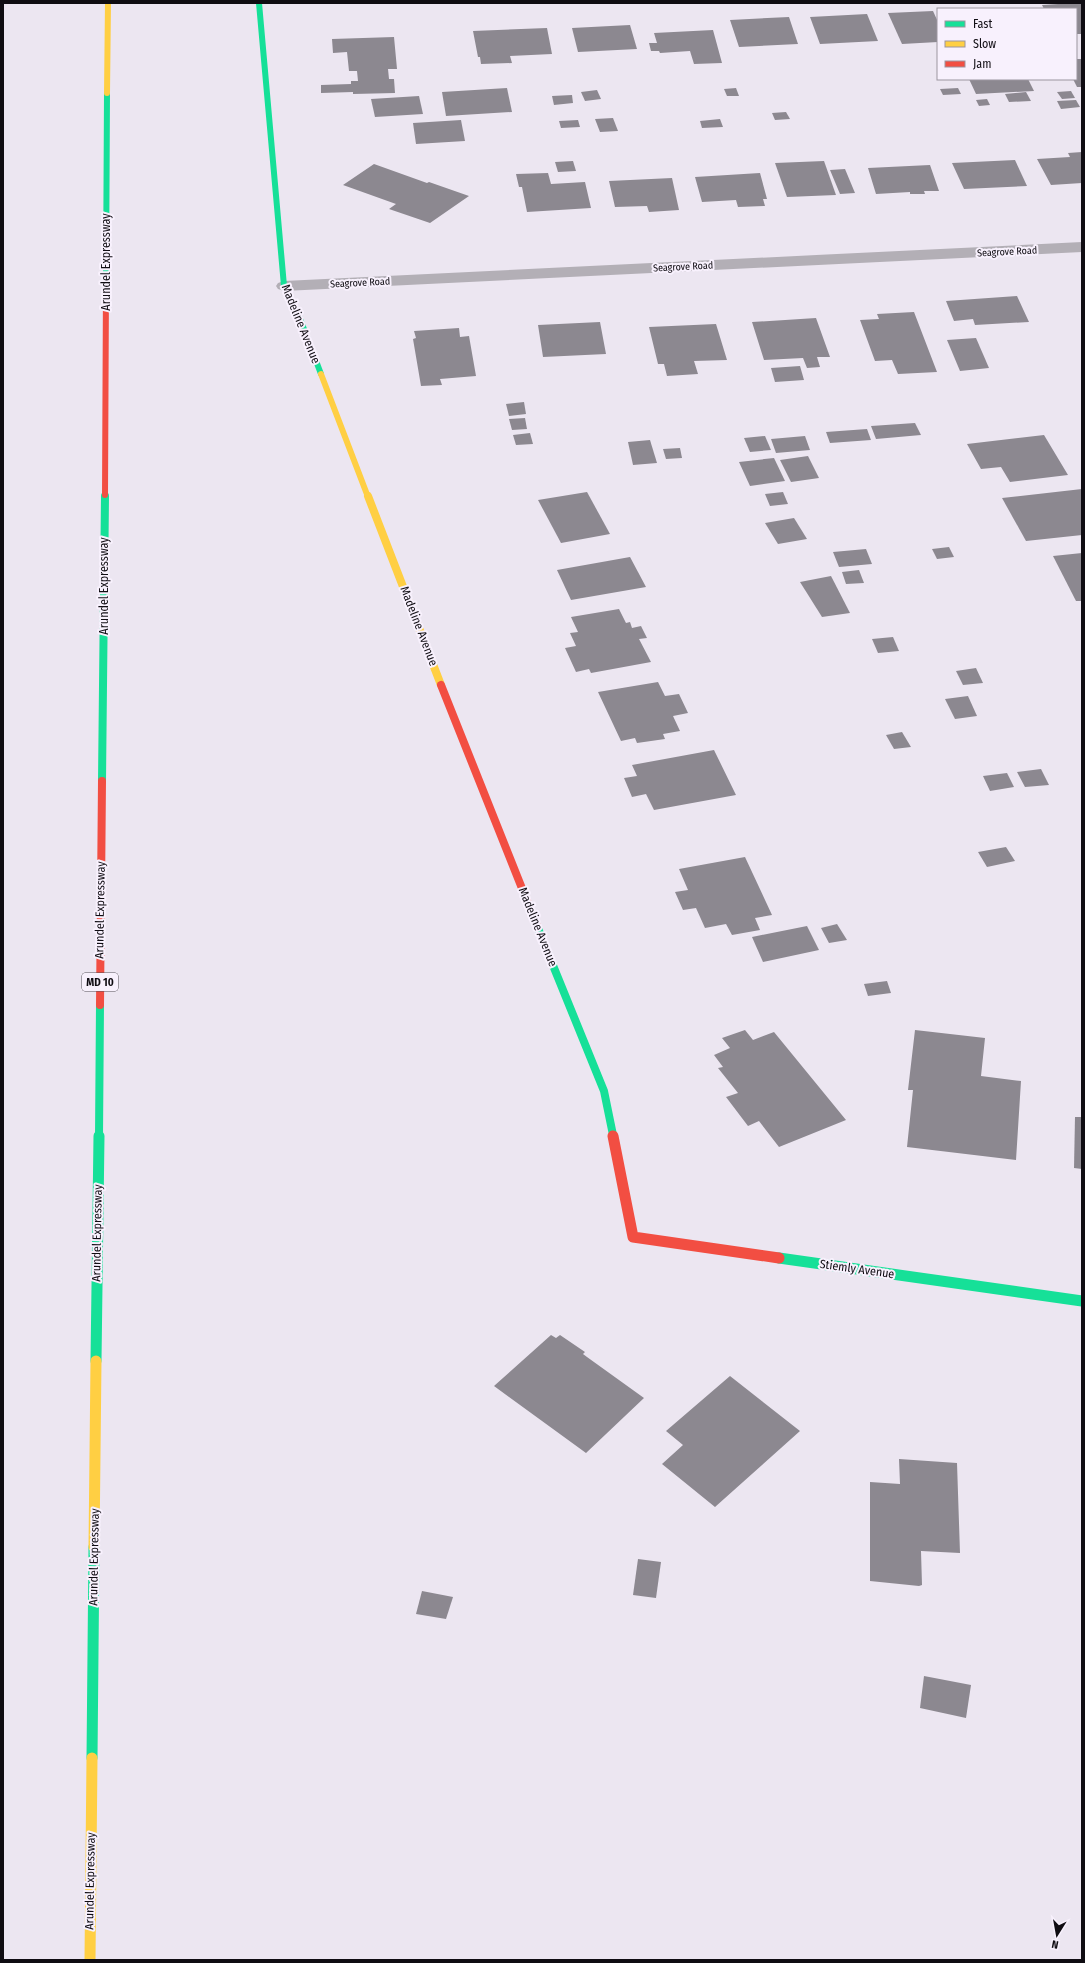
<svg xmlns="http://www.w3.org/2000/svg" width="1085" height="1963" font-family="'Fira Sans Condensed',sans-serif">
<rect width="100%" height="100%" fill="#ece6f1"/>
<g fill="#8c8890">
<path d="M1057 3H1082V34H1076V9H1044L1042 5 1058 4Z"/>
<path d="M933 11 938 22V42L902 44 888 13Z"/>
<path d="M867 14 878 41 820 44 810 17Z"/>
<path d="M789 17 798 44 739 47 730 20Z"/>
<path d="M630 25 637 49 578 52 572 28Z"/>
<path d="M547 28 552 54 510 56 512 63 481 64 480 57H478L473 31Z"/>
<path d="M713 30 722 63 694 64 690 51 660 53 659 51H651L649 43H657L654 33Z"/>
<path d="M394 37 397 69H388L389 79H394L395 93 353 94V92L321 93V85L351 84V81H358L357 71H349L347 52 333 53 332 39Z"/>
<path d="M1076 59H1082V87H1077L1073 79H1076Z"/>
<path d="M969 79H1028L1034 91 976 94Z"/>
<path d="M507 88 512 112 446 116 442 92Z"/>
<path d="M736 88 739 96H727L724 89Z"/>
<path d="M958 88 961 94 943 95 940 89Z"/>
<path d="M597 90 601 99 585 101 581 92Z"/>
<path d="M1071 91 1075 98 1062 99 1057 92Z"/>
<path d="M1026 92 1031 101 1009 102 1005 94Z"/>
<path d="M572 95 573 103 554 105 552 96Z"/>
<path d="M419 96 423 114 375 117 371 99Z"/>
<path d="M987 99 990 105 979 106 976 100Z"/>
<path d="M1076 100 1080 107 1061 109 1057 101Z"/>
<path d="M786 112 790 119 775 120 772 113Z"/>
<path d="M613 118 618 131 600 132 595 119Z"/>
<path d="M720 119 723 127 702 128 700 121Z"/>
<path d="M461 120 465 141 416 144 413 123Z"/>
<path d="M578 120 580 127 561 128 559 121Z"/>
<path d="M1082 152V183L1051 185 1037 159 1070 157 1068 153Z"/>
<path d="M1015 160 1027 186 964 189 952 163Z"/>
<path d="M573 161 576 171 558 172 555 162Z"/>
<path d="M824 161 836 195 787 197 775 163Z"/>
<path d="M374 164 427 183 429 182 469 196 430 223 389 209 396 204 343 185Z"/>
<path d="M930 165 939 191H924L925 194H910V192L876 194 868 168Z"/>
<path d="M845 169 855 193 840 194 830 170Z"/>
<path d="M548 173 551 184 585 182 591 208 527 212 522 187H519L516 174Z"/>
<path d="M760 173 767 199H763L765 206 738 207 736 200 702 202 695 177Z"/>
<path d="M672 178 679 210 649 212 647 206 615 207 609 181Z"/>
<path d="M1017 296 1029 322 975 325 973 319 954 321 946 301Z"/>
<path d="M914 312 937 372 898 374 892 360 875 361 860 320 879 319 877 314Z"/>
<path d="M816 318 830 357H817L820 367 807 368 803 358 764 360 752 322Z"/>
<path d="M600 322 606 354 543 357 538 325Z"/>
<path d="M716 324 727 360 694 361 698 374 667 376 664 364H658L649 327Z"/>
<path d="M459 328 460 337 469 336 476 376 440 379 442 385 421 386 413 339 416 338 414 331Z"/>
<path d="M976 338 989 368 960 371 947 340Z"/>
<path d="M800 366 804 380 775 382 771 368Z"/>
<path d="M524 402 526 414 509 416 506 404Z"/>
<path d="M525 418 527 429 512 430 509 419Z"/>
<path d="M915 423 921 435 876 439 871 426Z"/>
<path d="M867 429 871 440 830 443 826 432Z"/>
<path d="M530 433 533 444 516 445 513 435Z"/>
<path d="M1044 435 1068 475 1010 482 1001 467 981 469 967 444Z"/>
<path d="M765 436 771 450 750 452 744 438Z"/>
<path d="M805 436 810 450 776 453 771 439Z"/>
<path d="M650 440 657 463 633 465 628 442Z"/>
<path d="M680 448 682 458 666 459 663 449Z"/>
<path d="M808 456 819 478 791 482 780 460Z"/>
<path d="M774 458 785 481 750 486 739 462Z"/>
<path d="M1082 489V535L1026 541 1002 498Z"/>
<path d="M587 492 610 534 561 543 538 500Z"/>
<path d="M783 492 788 504 770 506 765 494Z"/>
<path d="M794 518 807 539 778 544 765 523Z"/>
<path d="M949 547 954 557 937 559 932 549Z"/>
<path d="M866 549 872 564 839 567 833 552Z"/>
<path d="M1082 553V601H1076L1053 556Z"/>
<path d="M630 557 646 587 571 600 557 570Z"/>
<path d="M859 570 864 583 846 584 842 572Z"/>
<path d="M831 576 850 613 822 617 800 582Z"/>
<path d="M619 609 626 623 630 622 632 628 641 626 647 638 639 639 651 662 591 673 589 669 576 672 565 648 576 646 570 633 578 632 571 617Z"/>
<path d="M893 637 899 651 878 653 872 639Z"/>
<path d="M976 668 983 683 963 685 956 671Z"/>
<path d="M658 682 665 696 679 694 688 713 673 716 680 731 663 734 665 739 637 743 635 738 621 741 598 692Z"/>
<path d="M968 696 977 716 955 719 945 699Z"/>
<path d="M902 732 911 747 894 749 886 735Z"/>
<path d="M714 750 736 795 654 810 646 794 632 797 624 778 637 776 632 765Z"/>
<path d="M1041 769 1049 785 1025 787 1017 772Z"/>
<path d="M1007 773 1014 787 990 791 983 776Z"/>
<path d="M1006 847 1015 861 987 867 978 852Z"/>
<path d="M745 857 772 915 755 918 760 930 732 935 726 924 705 928 696 908 683 910 675 892 688 890 679 869Z"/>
<path d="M837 924 847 940 829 943 821 928Z"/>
<path d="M807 926 819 950 763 962 752 937Z"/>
<path d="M887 981 891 993 868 996 864 984Z"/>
<path d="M745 1030 753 1040 774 1032 846 1120 779 1147 759 1121 748 1126 726 1097 738 1093 718 1068 723 1067 714 1055 730 1048 722 1038Z"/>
<path d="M915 1030 985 1038 981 1076 1021 1081 1016 1160 907 1147 913 1090H908Z"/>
<path d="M1075 1117H1082V1169L1074 1168Z"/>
<path d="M551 1335 556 1338 560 1335 585 1352 583 1354 587 1357 644 1398 586 1453 494 1386Z"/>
<path d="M730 1376 800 1431 715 1507 662 1464 683 1445 666 1431Z"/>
<path d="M899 1459 957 1463 960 1553 921 1551 922 1585 919 1586 870 1581V1482L900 1484Z"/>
<path d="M638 1559 661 1562 656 1598 633 1595Z"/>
<path d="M422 1591 453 1597 446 1619 416 1614Z"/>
<path d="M924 1676 971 1685 966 1718 920 1708Z"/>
</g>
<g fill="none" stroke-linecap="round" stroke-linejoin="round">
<path fill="#b3afb6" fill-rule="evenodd" d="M1082 242V252L284 291 278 289 276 286 278 283 284 281Z"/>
<g stroke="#16e098" stroke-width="6">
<path d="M259 3 284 286 299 316 321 374"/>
<path d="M106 283 107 93"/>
<path d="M105 497V495"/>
</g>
<g stroke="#16e098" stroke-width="8">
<path d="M102 781 105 496"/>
<path d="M537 926 604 1091 613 1135"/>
<path d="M99 1137 100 1005"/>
</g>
<g stroke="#16e098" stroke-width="11">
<path d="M779 1258 1082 1301"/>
<path d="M96 1361 99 1136"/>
<path d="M92 1758 94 1547"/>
</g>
<g stroke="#ffcf43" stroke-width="6">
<path d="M107 93 108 3"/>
<path d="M321 374 368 497"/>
</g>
<path stroke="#ffcf43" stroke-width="8" d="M368 496 441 685"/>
<g stroke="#ffcf43" stroke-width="11">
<path d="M94 1547 96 1361"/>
<path d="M90 1960 92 1758"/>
</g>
<path stroke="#f24e42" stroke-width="6" d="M105 495 106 283"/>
<g stroke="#f24e42" stroke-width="8">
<path d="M441 685 537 926"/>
<path d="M100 1005 102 781"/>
<path d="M613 1135V1137"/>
</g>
<path stroke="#f24e42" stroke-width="11" d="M613 1136 633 1237 779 1258"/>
</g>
<g text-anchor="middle" stroke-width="4" stroke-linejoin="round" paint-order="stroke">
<g font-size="10" fill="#0f0c12" stroke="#f8f1fd">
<text transform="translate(1007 251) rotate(-3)" y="4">Seagrove Road</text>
<text transform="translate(683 266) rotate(-3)" y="4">Seagrove Road</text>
<text transform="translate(360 282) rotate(-3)" y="4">Seagrove Road</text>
</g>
<rect fill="#f8f1fd" stroke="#555158" stroke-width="1" x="82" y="973" width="36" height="18" rx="3"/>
<g font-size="11" font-weight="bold" fill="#0f0c12">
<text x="100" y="986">MD 10</text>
</g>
<g font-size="12" fill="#0f0c12" stroke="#f8f1fd">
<text transform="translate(106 262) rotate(-90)" y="4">Arundel Expressway</text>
<text transform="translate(301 324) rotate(68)" y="4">Madeline Avenue</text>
<text transform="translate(104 586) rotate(-90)" y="4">Arundel Expressway</text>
<text transform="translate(419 626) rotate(69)" y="4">Madeline Avenue</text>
<text transform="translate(100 910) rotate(-89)" y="4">Arundel Expressway</text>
<text transform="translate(538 927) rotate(68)" y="4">Madeline Avenue</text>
<text transform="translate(97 1233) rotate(-89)" y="4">Arundel Expressway</text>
<text transform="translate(857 1269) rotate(8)" y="4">Stiemly Avenue</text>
<text transform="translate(94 1557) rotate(-89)" y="4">Arundel Expressway</text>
<text transform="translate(90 1881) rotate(-89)" y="4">Arundel Expressway</text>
</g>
</g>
<rect width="1085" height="1963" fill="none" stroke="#0f0c12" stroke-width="8"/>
<rect x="937" y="8" width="140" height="72" fill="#f8f1fd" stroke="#9b959f"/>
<rect x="945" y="21" width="20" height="6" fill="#16e098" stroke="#9b959f"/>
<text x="973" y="28" font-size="12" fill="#0f0c12">Fast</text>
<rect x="945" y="41" width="20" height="6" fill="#ffcf43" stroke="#9b959f"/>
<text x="973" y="48" font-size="12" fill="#0f0c12">Slow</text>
<rect x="945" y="61" width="20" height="6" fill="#f24e42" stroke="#9b959f"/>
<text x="973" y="68" font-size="12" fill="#0f0c12">Jam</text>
<g transform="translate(1057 1935) rotate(191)" stroke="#f8f1fd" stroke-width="3" paint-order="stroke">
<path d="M0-3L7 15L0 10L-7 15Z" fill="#0f0c12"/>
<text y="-6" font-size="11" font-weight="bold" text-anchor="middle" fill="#0f0c12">N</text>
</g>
</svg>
